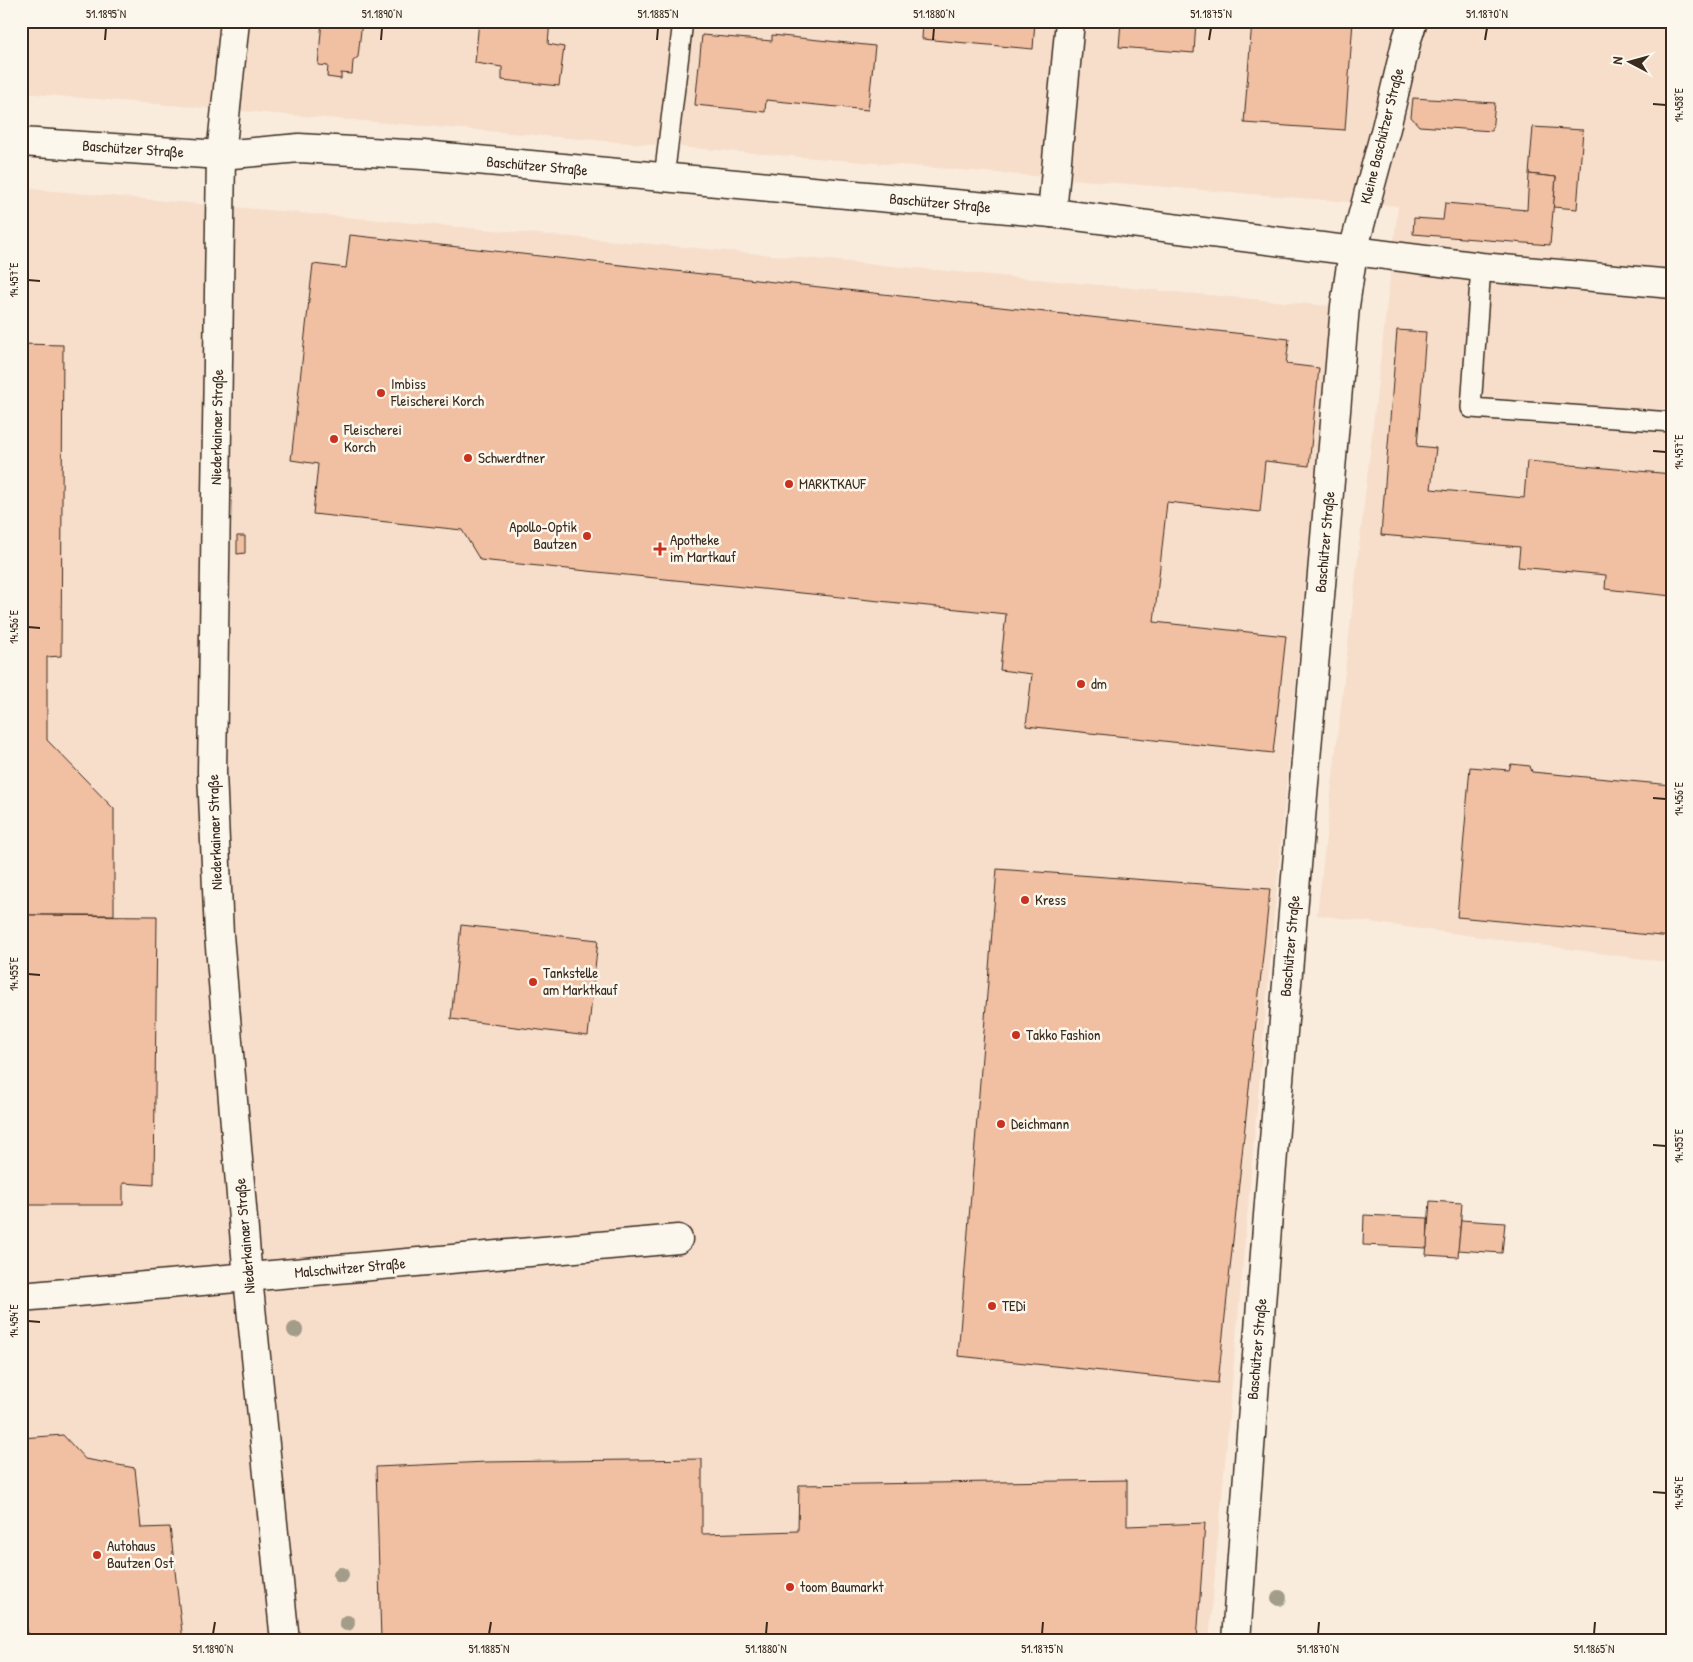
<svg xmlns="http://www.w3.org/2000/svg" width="1693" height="1662" font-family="'Patrick Hand',sans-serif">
<rect width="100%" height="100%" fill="#f9ecdd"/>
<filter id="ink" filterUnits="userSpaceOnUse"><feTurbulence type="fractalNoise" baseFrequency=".02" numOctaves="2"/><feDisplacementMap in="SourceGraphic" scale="10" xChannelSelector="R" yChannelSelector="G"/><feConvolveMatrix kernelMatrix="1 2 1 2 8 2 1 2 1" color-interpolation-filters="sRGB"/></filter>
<g filter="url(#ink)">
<g fill="#f7decb">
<path d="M21 21H1672V963L1317 915 1398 206 21 93Z"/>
<path d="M21 188 707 249 1331 306 1274 919 1209 1641H21Z"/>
</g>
<g fill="#f1bfa2" stroke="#3b2a1e">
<path d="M322 21H362L358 57 353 61 352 74 341 73V79L327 77 328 66 318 65Z"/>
<path d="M479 21H550L548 44 564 47 559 86 502 80V67L475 63Z"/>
<path d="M923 21H1035L1033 49 922 39Z"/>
<path d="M1121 21H1196L1194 53 1119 47Z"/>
<path d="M1252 21H1353L1345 130 1244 123Z"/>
<path d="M1644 21H1672V25Z"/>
<path d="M702 35 772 41V35L875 46 868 110 766 100 765 112 695 105Z"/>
<path d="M1413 98 1495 103 1492 131 1419 126 1411 117Z"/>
<path d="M1533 127 1583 130 1577 209 1553 207 1556 177 1529 174Z"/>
<path d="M1529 174 1556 177 1550 245 1413 234 1414 218 1443 220 1445 203 1527 210Z"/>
<path d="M350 235 1289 339 1286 364 1319 368 1309 466 1265 461 1260 512 1167 502 1154 622 1286 636 1273 753 1026 726 1032 674 1000 670 1006 614 480 560 462 530 313 514 318 464 291 460 313 264 346 268Z"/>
<path d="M1397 330 1426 332 1417 446 1436 448 1431 489 1524 498 1527 461 1672 474V596L1605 589 1606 575 1518 567 1520 547 1381 535Z"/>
<path d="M21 344 63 345 61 656 47 657V740L114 809V915H27L28 796H21Z"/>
<path d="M237 536H245V553L237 554Z"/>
<path d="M1511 764 1530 766 1532 772 1672 785V937L1457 917 1470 767 1509 770Z"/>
<path d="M21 796H28L27 915 157 916 154 1185 123 1183V1205H21Z"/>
<path d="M997 869 1270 889 1218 1383 958 1356Z"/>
<path d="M461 925 598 940 588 1036 451 1019Z"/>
<path d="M1430 1201 1462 1203 1458 1257 1426 1255Z"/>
<path d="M1364 1215 1428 1218 1427 1248 1363 1245Z"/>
<path d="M1461 1220 1505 1223 1502 1253 1458 1250Z"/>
<path d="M63 1435 85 1459 135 1468 141 1528 170 1527 183 1641H46L45 1636 28 1638 21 1582V1438Z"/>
<path d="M702 1459V1534L798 1531 799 1485 1127 1480V1526L1205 1523 1197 1641H381L376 1467 487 1462Z"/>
</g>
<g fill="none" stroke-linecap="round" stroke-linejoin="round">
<g stroke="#3b2a1e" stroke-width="22">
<g id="lane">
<path d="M664 178 683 21"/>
<path d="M1481 267 1471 408 1672 422"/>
</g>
</g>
<g stroke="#3b2a1e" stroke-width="31">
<g id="street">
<path d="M235 21 221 155 212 772 219 935 248 1278 285 1641"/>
<path d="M21 142 221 155 299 148 423 155 1052 213 1481 267 1672 284"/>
<path d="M1052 213 1070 21"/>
<path d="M21 1297 678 1239"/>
<path d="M1236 1641C1267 1195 1307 751 1345 306L1353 251 1386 128 1407 39 1413 21"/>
</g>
</g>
<use href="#lane" stroke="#fbf7ec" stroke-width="19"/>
<use href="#street" stroke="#fbf7ec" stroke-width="28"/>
</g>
<g fill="#a29c88">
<circle cx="295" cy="1330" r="8"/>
<circle cx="341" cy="1575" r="8"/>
<circle cx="1279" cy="1598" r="8"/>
<circle cx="347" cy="1623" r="8"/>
</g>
</g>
<path fill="none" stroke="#3b2a1e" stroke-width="2" d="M105 40 106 28M381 40 382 28M657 40 658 28M933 40 934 28M1209 40 1211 28M1485 40 1487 28M1653 104 1666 105M28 280 40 281M1653 451 1666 452M28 627 40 628M1653 798 1666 799M28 974 40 975M1653 1145 1666 1146M28 1321 40 1322M1653 1492 1666 1493M213 1634 215 1622M489 1634 491 1622M766 1634 767 1622M1042 1634 1043 1622M1318 1634 1319 1622M1594 1634 1595 1622"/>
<g fill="#c8321e" stroke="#fbf7ec" stroke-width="2">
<circle cx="381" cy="393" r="5"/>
<circle cx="334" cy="439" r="5"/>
<circle cx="468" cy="458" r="5"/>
<circle cx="789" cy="484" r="5"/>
<circle cx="587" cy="536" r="5"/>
<path d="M657.5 541.5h5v5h5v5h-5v5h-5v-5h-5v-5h5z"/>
<circle cx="1081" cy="684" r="5"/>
<circle cx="1025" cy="900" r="5"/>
<circle cx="533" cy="982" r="5"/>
<circle cx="1016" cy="1035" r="5"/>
<circle cx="1001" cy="1124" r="5"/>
<circle cx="992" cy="1306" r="5"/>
<circle cx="97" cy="1555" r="5"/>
<circle cx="790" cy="1587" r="5"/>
</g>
<g text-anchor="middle" stroke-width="5" stroke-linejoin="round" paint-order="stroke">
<g font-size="15" fill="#3b2a1e" stroke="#fbf7ec">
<text transform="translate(1382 136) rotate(-76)" y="5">Kleine Baschützer Straße</text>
<text transform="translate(133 149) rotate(4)" y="5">Baschützer Straße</text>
<text transform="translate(537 166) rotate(5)" y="5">Baschützer Straße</text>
<text transform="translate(940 203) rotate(5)" y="5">Baschützer Straße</text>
<text transform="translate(217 427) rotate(-89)" y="5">Niederkainaer Straße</text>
<text transform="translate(1325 542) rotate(-85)" y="5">Baschützer Straße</text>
<text transform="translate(215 832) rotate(-92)" y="5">Niederkainaer Straße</text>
<text transform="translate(1290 946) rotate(-85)" y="5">Baschützer Straße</text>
<text transform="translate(245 1236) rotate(-95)" y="5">Niederkainaer Straße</text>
<text transform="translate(350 1268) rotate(-5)" y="5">Malschwitzer Straße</text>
<text transform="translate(1257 1349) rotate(-85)" y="5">Baschützer Straße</text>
</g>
<g font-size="15" fill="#3b2a1e" stroke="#fbf7ec" text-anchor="start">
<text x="391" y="389">Imbiss<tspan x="391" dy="17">Fleischerei Korch</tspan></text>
<text x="344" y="435">Fleischerei<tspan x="344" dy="17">Korch</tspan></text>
<text x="478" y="463">Schwerdtner</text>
<text x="799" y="489">MARKTKAUF</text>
<text x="577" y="532" text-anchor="end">Apollo-Optik<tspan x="577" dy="17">Bautzen</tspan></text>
<text x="670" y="545">Apotheke<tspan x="670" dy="17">im Martkauf</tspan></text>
<text x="1091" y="689">dm</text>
<text x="1035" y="905">Kress</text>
<text x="543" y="978">Tankstelle<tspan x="543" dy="17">am Marktkauf</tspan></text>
<text x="1026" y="1040">Takko Fashion</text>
<text x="1011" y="1129">Deichmann</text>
<text x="1002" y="1311">TEDi</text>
<text x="107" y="1551">Autohaus<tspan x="107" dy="17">Bautzen Ost</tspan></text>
<text x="800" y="1592">toom Baumarkt</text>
</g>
</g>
<rect width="1693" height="1662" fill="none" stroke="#fbf7ec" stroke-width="55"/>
<g transform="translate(1630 62) rotate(276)" stroke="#fbf7ec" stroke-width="4" paint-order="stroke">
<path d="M0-4L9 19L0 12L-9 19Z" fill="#3b2a1e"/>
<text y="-8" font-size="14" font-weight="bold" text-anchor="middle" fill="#3b2a1e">N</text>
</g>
<rect x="28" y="28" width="1638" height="1606" fill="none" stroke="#3b2a1e" stroke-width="2"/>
<g font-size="12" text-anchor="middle" fill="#3b2a1e">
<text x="106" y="18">51.1895°N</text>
<text x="382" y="18">51.1890°N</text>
<text x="658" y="18">51.1885°N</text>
<text x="934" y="18">51.1880°N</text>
<text x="1211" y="18">51.1875°N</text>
<text x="1487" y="18">51.1870°N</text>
<text transform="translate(1679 105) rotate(-90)" y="4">14.458°E</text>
<text transform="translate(14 280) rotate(-90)" y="4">14.457°E</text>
<text transform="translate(1679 452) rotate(-90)" y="4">14.457°E</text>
<text transform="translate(14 627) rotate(-90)" y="4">14.456°E</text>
<text transform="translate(1679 799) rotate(-90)" y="4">14.456°E</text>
<text transform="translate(14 974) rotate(-90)" y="4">14.455°E</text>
<text transform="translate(1679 1146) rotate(-90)" y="4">14.455°E</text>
<text transform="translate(14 1321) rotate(-90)" y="4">14.454°E</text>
<text transform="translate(1679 1493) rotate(-90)" y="4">14.454°E</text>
<text x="213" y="1653">51.1890°N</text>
<text x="489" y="1653">51.1885°N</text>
<text x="766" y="1653">51.1880°N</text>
<text x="1042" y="1653">51.1875°N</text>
<text x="1318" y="1653">51.1870°N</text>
<text x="1594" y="1653">51.1865°N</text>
</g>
</svg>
